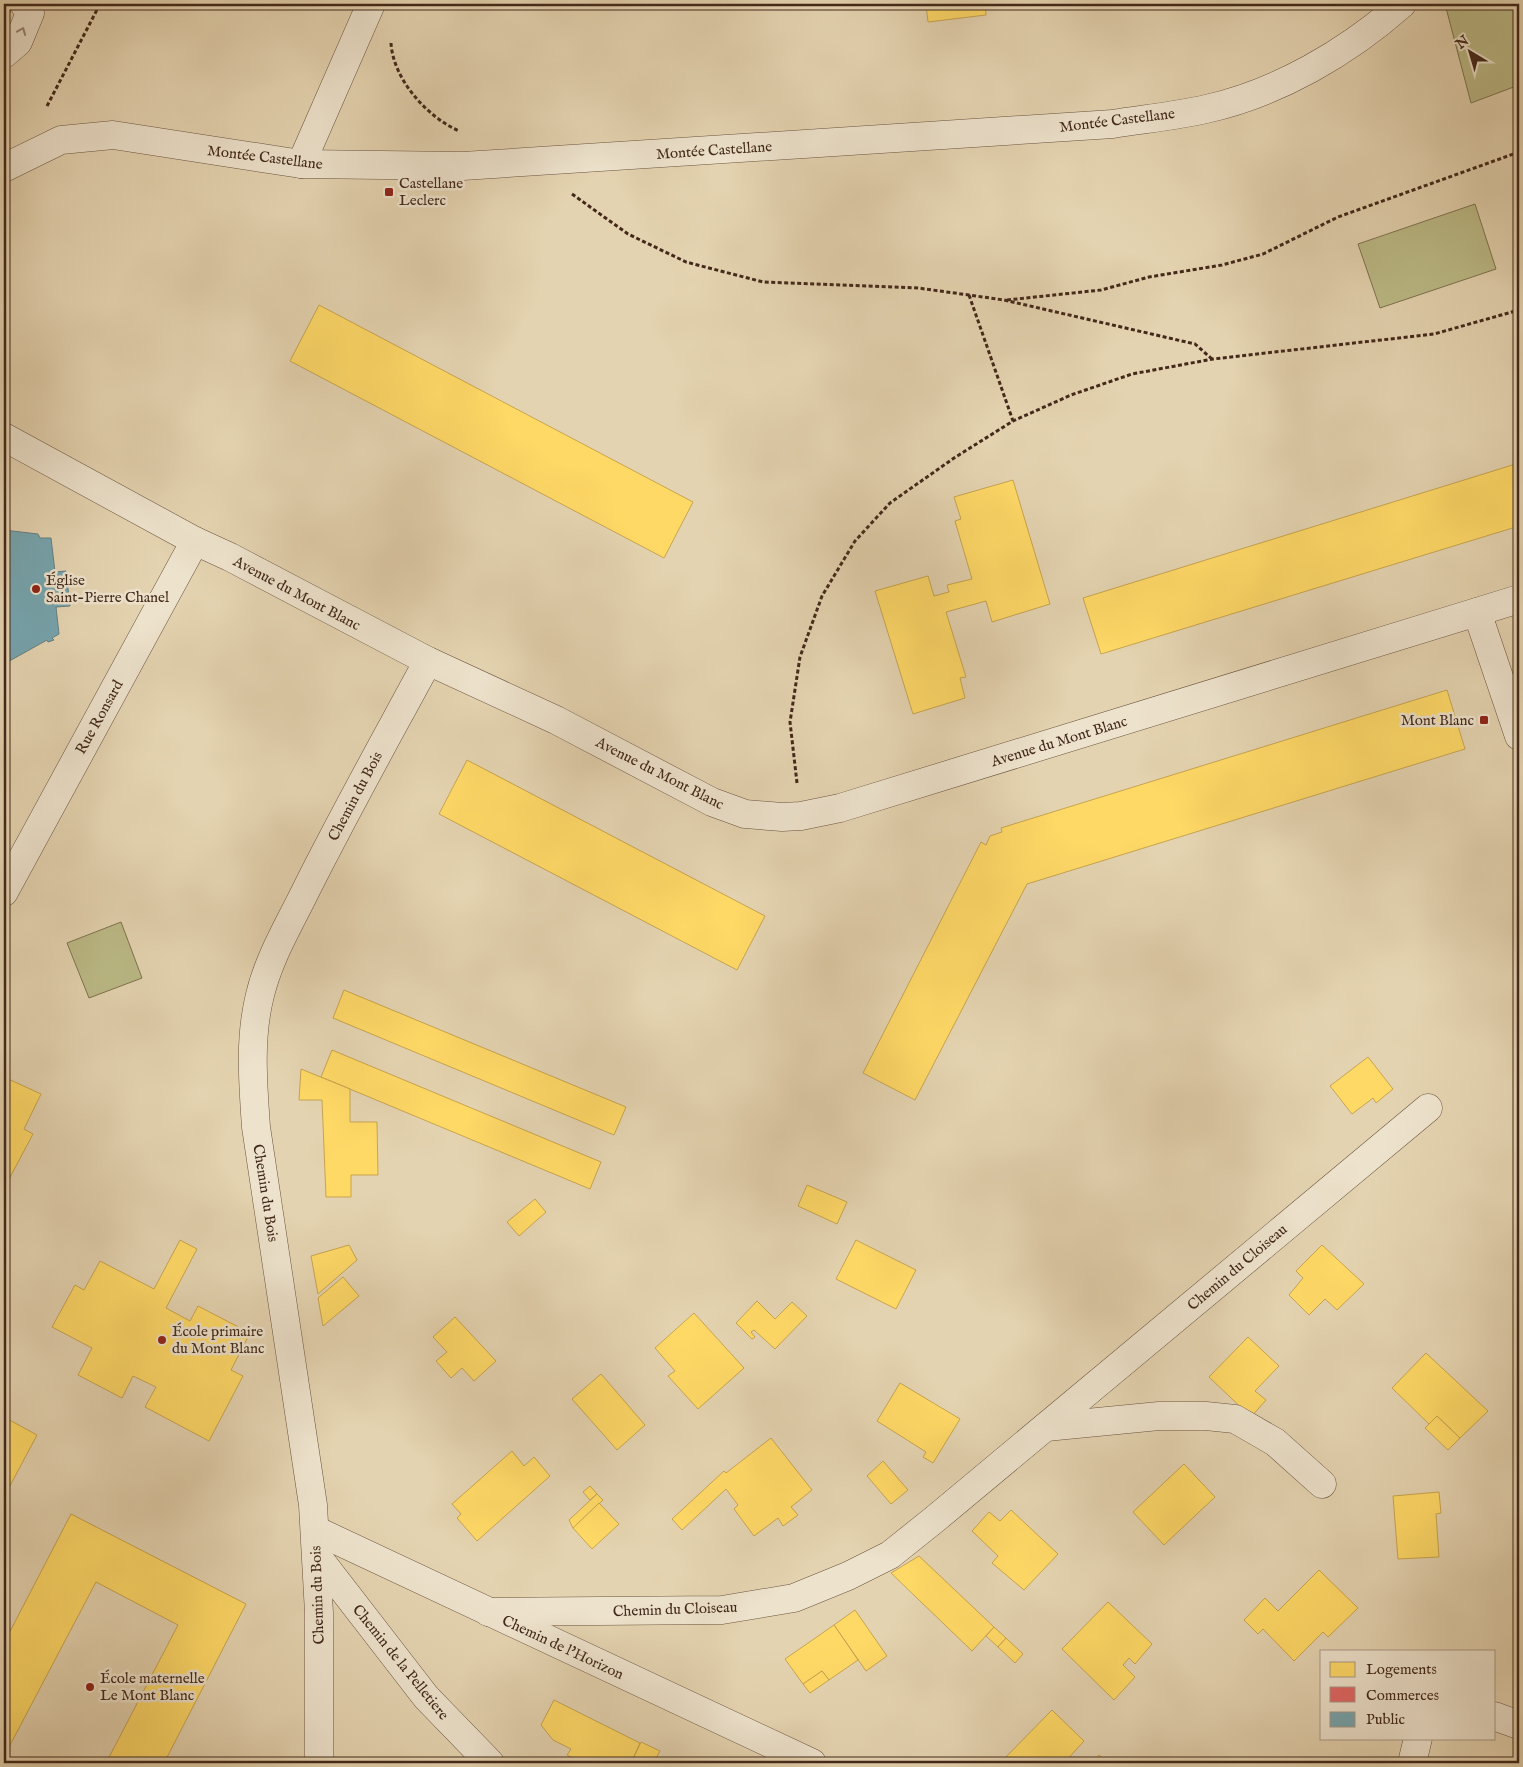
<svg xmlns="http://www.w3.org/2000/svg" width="1523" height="1767" font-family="'IM FELL English',serif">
<rect width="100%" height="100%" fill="#e4d3b0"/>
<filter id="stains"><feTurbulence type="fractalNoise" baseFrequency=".004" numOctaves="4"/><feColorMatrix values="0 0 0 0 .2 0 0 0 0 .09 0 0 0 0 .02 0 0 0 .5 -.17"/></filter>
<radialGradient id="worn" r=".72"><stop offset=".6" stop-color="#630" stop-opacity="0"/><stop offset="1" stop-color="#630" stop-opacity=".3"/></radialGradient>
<g fill="#bbba86" stroke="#7f7250">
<path d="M1445 4H1519V85L1471 103Z"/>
<path d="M1475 204 1496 269 1380 308 1358 244Z"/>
<path d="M121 922 142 978 89 998 67 943Z"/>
</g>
<g fill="#ffd966" stroke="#c7a450">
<path d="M926 4H985L986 15 928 22Z"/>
<path d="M319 305 693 502 664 558 290 361Z"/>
<path d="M1519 463V526L1101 654 1083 598Z"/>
<path d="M1013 480 1050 604 992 622 986 601 946 612 966 677 960 678 965 698 913 714 875 591 928 576 934 596 949 592 947 585 972 579 955 521 961 519 954 497Z"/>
<path d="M1447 690 1465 749 1027 884 915 1100 863 1073 981 842 986 845 990 836 1002 832 1001 828Z"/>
<path d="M467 760 765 916 737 970 439 814Z"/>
<path d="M344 990 626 1107 614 1135 333 1018Z"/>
<path d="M332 1050 601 1162 590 1189 321 1077Z"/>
<path d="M1368 1057 1393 1089 1376 1103 1373 1098 1352 1114 1330 1086Z"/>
<path d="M301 1069 350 1089V1122H377L378 1175H351V1197H326L322 1100H299Z"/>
<path d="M4 1077 41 1094 24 1129 33 1134 8 1181 4 1179Z"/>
<path d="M807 1185 847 1202 837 1224 798 1206Z"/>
<path d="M535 1199 546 1212 519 1236 507 1222Z"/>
<path d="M180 1240 197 1249 166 1308 190 1321 198 1306 250 1333 231 1370 243 1376 209 1441 145 1407 156 1387 133 1376 122 1398 78 1375 92 1348 52 1327 75 1285 84 1290 100 1261 154 1289Z"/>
<path d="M856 1240 916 1270 896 1309 836 1279Z"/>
<path d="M349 1245 357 1260 318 1294 311 1256Z"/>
<path d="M1322 1245 1364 1284 1337 1310 1325 1299 1309 1315 1289 1295 1303 1278 1296 1271Z"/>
<path d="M343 1277 359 1296 323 1326 318 1298Z"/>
<path d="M757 1301 775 1319 792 1302 807 1316 775 1349 754 1330 751 1332 755 1337 752 1339 736 1323Z"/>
<path d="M694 1313 744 1368 698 1409 668 1376 675 1371 655 1348Z"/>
<path d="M455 1317 496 1361 474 1381 462 1368 451 1378 436 1361 447 1352 433 1337Z"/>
<path d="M1248 1337 1279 1366 1255 1391 1266 1400 1251 1417 1209 1377Z"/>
<path d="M1426 1353 1488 1411 1460 1438 1437 1416 1429 1424 1392 1388Z"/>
<path d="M601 1374 645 1425 617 1450 572 1399Z"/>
<path d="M900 1383 960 1419 933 1463 923 1457 926 1452 877 1421Z"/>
<path d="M1437 1416 1460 1438 1448 1450 1425 1428Z"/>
<path d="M4 1417 37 1435 4 1497Z"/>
<path d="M771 1438 812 1490 791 1507 798 1515 783 1526 778 1518 754 1536 734 1509 738 1505 726 1489 682 1530 672 1519 724 1471 726 1473Z"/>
<path d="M512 1451 524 1466 534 1457 550 1476 477 1541 457 1518 461 1514 452 1504Z"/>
<path d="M883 1461 908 1490 891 1504 867 1476Z"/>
<path d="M1184 1464 1215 1497 1164 1545 1133 1512Z"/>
<path d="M590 1486 597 1494 590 1500 583 1492Z"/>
<path d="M1439 1492 1441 1513 1436 1514 1439 1557 1398 1559 1393 1496Z"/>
<path d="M597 1494 603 1500 573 1528 569 1520Z"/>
<path d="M599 1503 619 1524 592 1549 573 1528Z"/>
<path d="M1011 1510 1058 1554 1024 1590 992 1563 998 1556 972 1531 989 1512 1000 1521Z"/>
<path d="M71 1514 246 1604 164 1763H106L178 1625 96 1582 9 1747 4 1745V1643Z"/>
<path d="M919 1556 994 1627 972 1651 891 1573Z"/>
<path d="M1319 1570 1358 1608 1328 1637 1323 1632 1294 1661 1263 1629 1258 1634 1244 1620 1265 1598 1278 1611Z"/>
<path d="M1108 1602 1152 1644 1135 1664 1129 1658 1123 1665 1135 1677 1114 1700 1062 1649Z"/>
<path d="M855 1610 887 1656 866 1671 834 1625Z"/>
<path d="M834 1625 858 1660 829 1680 822 1671 803 1684 785 1659Z"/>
<path d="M994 1627 1006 1638 998 1647 986 1636Z"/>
<path d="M1006 1638 1023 1654 1015 1663 998 1647Z"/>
<path d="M822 1671 829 1680 810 1693 803 1684Z"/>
<path d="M554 1700 640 1743 631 1763H583L567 1755 571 1749 553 1740 541 1725Z"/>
<path d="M1052 1710 1084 1741 1064 1763H1000Z"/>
<path d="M641 1742 660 1751 656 1758 665 1763H631Z"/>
<path d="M1099 1755 1108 1763H1092Z"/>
</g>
<path fill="#e06666" stroke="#b15450" d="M4 4H14L4 24Z"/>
<path fill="#76a5af" stroke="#678083" d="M4 530 38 534 40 538H51L55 572 66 571 70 606 56 607 59 634 52 638 54 640 48 642 47 640 4 664Z"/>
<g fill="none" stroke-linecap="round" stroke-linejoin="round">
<g stroke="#6b5440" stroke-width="29">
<g id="minor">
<path d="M4 54 18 42 30 13 24 4"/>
<path d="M301 164 371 4"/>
<path d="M4 168 61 140 113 135 301 164 463 166 1113 124C1144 119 1176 116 1206 109 1278 93 1348 52 1402 4"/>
<path d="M4 437 195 541 230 557 428 661 556 720 712 802 745 814 782 817 801 816 840 808 1519 599"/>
<path d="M1477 612 1519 736"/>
<path d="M4 892 195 541"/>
<path d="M1046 1427 1159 1416H1206L1235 1419 1275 1442 1322 1484"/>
<path d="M315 1530 812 1763"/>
<path d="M317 1556 426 1697 490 1763"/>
<path d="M488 1612 722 1610 794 1598 848 1576 890 1555 935 1519 1428 1108"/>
<path d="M1494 1716 1519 1725"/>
<path d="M319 1763V1613L313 1505 256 1127C253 1084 249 1038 260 995 269 957 290 923 307 888 345 812 387 737 428 661"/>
<path d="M1412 1763 1418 1738"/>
</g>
</g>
<g stroke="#43291b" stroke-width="3" stroke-dasharray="4 2.5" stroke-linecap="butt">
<path d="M391 43C393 79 427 117 459 131"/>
<path d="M47 106 100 4"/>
<path d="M572 194 628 234 686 262 763 282 918 288 969 295 1004 300 1195 344 1212 359"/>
<path d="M969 295 1013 421"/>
<path d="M1007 300 1101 290 1149 277 1222 265 1263 254 1338 217 1519 152"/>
<path d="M797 783 790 722 800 657 822 596 855 541 890 503 954 458 1013 421 1071 395 1132 374 1213 359 1434 334 1519 310"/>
</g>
<use href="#minor" stroke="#ede2cc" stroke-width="28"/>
</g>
<defs><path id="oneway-chevron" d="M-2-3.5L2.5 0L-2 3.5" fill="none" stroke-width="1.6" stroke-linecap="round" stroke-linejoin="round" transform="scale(1.25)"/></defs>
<use stroke="#988674" href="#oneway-chevron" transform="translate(22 31) rotate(-68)"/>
<g fill="#8f2418" stroke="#ede2cc" stroke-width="2">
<rect x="384" y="187" width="10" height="10" rx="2.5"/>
<circle cx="36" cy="589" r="5"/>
<rect x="1479" y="715" width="10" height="10" rx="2.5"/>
<circle cx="162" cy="1340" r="5"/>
<circle cx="90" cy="1687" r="5"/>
</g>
<g text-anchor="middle" stroke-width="5" stroke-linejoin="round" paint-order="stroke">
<g font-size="15" fill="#43291b" stroke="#ede2cc">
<text transform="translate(1117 120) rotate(-7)" y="5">Montée Castellane</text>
<text transform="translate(714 150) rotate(-4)" y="5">Montée Castellane</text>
<text transform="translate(265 157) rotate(7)" y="5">Montée Castellane</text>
<text transform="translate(297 593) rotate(28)" y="5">Avenue du Mont Blanc</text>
<text transform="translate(99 717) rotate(-61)" y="5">Rue Ronsard</text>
<text transform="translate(1059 741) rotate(-17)" y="5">Avenue du Mont Blanc</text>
<text transform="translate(660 773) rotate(27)" y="5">Avenue du Mont Blanc</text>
<text transform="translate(355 796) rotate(-62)" y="5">Chemin du Bois</text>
<text transform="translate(266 1193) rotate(81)" y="5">Chemin du Bois</text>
<text transform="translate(1237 1267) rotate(-40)" y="5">Chemin du Cloiseau</text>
<text transform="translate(317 1595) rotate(-92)" y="5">Chemin du Bois</text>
<text transform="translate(675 1609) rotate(-2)" y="5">Chemin du Cloiseau</text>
<text transform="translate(563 1647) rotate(25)" y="5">Chemin de l'Horizon</text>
<text transform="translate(401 1662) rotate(51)" y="5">Chemin de la Pelletiere</text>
</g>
<g font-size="15" fill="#43291b" stroke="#ede2cc" text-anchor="start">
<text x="399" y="188">Castellane<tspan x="399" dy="17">Leclerc</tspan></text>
<text x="46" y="585">Église<tspan x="46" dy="17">Saint-Pierre Chanel</tspan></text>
<text x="1474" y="725" text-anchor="end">Mont Blanc</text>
<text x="172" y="1336">École primaire<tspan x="172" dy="17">du Mont Blanc</tspan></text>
<text x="100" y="1683">École maternelle<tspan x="100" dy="17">Le Mont Blanc</tspan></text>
</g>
</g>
<rect width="1523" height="1767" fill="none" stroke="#e4d3b0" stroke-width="20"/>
<rect x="5" y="5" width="1513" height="1757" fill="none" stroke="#43291b" stroke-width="2.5"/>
<rect x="10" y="10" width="1503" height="1747" fill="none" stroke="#43291b"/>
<rect x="1320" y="1650" width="175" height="90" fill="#ede2cc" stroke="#a99885"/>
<rect x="1330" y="1662" width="25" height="15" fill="#ffd966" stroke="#a99885"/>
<text x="1366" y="1674" font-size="15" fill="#43291b">Logements</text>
<rect x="1330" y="1687" width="25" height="15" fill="#e06666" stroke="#a99885"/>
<text x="1366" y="1700" font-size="15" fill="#43291b">Commerces</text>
<rect x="1330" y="1712" width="25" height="15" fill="#76a5af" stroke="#a99885"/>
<text x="1366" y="1724" font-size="15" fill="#43291b">Public</text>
<g transform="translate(1470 52) rotate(322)" stroke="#ede2cc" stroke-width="4" paint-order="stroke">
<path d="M0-4L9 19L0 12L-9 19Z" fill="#43291b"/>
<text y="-8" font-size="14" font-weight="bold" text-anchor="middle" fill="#43291b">N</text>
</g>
<rect width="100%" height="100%" filter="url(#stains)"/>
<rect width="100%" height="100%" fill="url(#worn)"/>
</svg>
